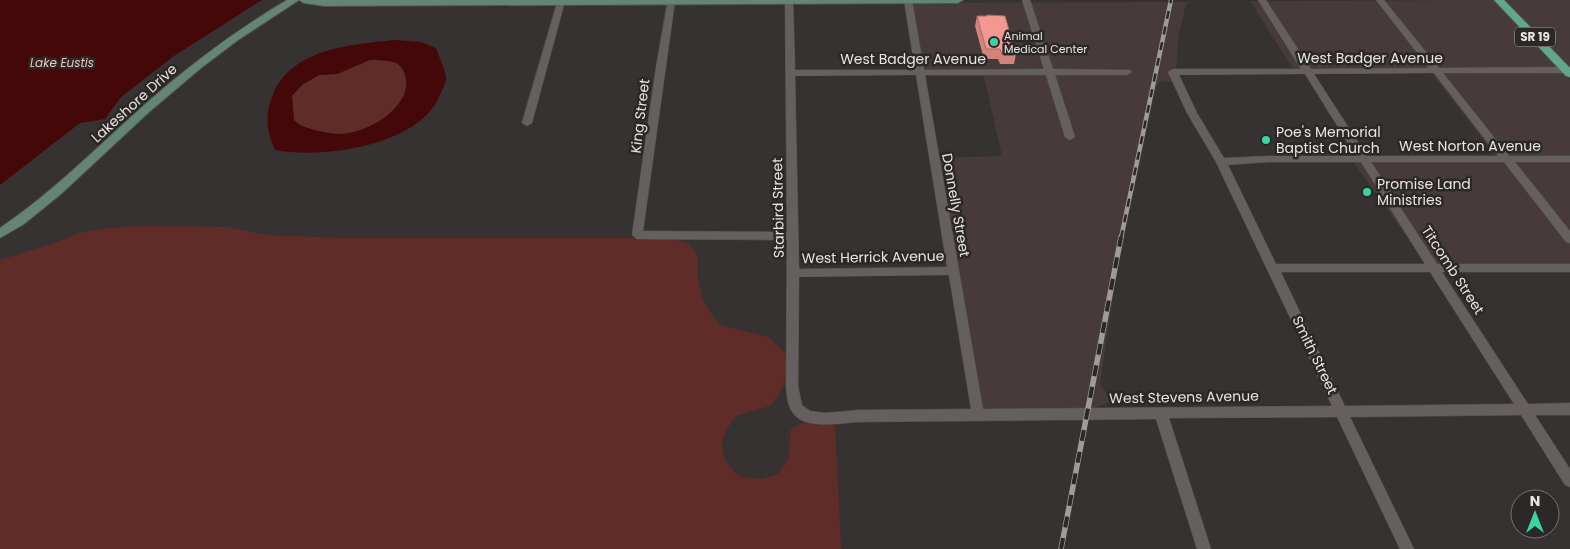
<svg xmlns="http://www.w3.org/2000/svg" width="1570" height="549" font-family="Poppins,sans-serif">
<rect width="100%" height="100%" fill="#363231"/>
<g fill="#463b3a">
<path d="M1495 0 1570 79V264L1455 265 1426 263 1351 159H1498L1430 71 1295 72 1250 1Z"/>
<path d="M1503 0H1570V70Z"/>
<path d="M1192 2 1186 4 1179 34 1175 82 1163 81 1156 85 1115 283 1100 384 1110 399H1116L1097 407 1094 421 981 418 932 158 1002 156 983 72 921 74 910 3Z"/>
</g>
<g fill="#602c28">
<path d="M370 60C378 60 388 60 396 63 402 66 405 73 406 79 410 109 367 133 341 134 333 134 325 132 318 131 309 128 300 127 294 120L292 96 302 85 319 75 337 74Z"/>
<path d="M142 226 229 227 266 235 341 238H668L688 243 698 256V280L703 300 710 312 720 325 768 337 785 353 787 373 780 394 770 406 736 416 725 432 722 443 724 458 732 470 742 477 761 479 778 474 788 460 791 429 814 416 835 423 841 549H0V260L51 244 79 233 108 228Z"/>
</g>
<g fill="#440809" fill-rule="evenodd">
<path d="M0 0H262L174 56 121 97 105 119 80 123 0 185Z"/>
<path d="M394 40 421 42 436 48C438 54 446 72 446 77 446 83 442 90 440 95 420 146 322 159 275 150 266 131 265 113 273 94 293 48 350 45 394 40ZM370 60C378 60 388 60 396 63 402 66 405 73 406 79 410 109 367 133 341 134 333 134 325 132 318 131 309 128 300 127 294 120L292 96 302 85 319 75 337 74Z"/>
</g>
<g fill="none" stroke-linecap="round" stroke-linejoin="round">
<g stroke="#524f4e" stroke-width="1">
<g id="street">
<path d="M558 0 565 1 532 123 527 126 522 123Z"/>
<path d="M668 0 675 1 643 231 787 232 785 0H793L795 70H915L904 0H912L924 70 1044 69 1022 0H1030L1053 69 1130 70 1132 72 1127 75H1055L1075 137 1070 140 1065 137 1046 75H925L983 409 1332 406 1216 162 1187 113 1168 72 1173 69H1301L1258 0H1266L1311 69 1429 68 1376 0H1384L1439 68 1570 67V73H1443L1509 156H1570V162H1515L1570 231V243L1566 242 1504 162H1371L1437 264H1570V272H1442L1528 404 1570 403V415H1535L1570 469V487L1565 485 1521 415 1350 417 1414 549H1400L1337 417 1169 418 1211 549H1197L1156 419 858 422C841 423 804 430 793 413 787 405 787 395 786 386L787 240 637 239 632 235 656 67ZM1434 73 1498 156H1367L1314 74ZM1305 74 1356 156H1269L1224 158 1197 113 1179 75ZM916 75 947 267 799 269 795 76ZM1269 162H1361L1425 264H1276L1228 165ZM1281 272H1430L1514 404 1345 406ZM949 275 971 409 858 410 826 413 810 411 802 405 798 386 799 277Z"/>
</g>
</g>
<g stroke="#524f4e" stroke-width="2">
<g id="secondary">
<path d="M287 0H299L238 40 201 68 148 113 61 194 24 224 0 238V228C52 193 95 149 141 108 187 67 235 31 287 0Z"/>
<path d="M299 0H963L958 3 324 6 304 3Z"/>
</g>
</g>
<g stroke="#524f4e" stroke-width="2">
<path id="primary" d="M1494 0H1504L1570 68V77L1566 76Z"/>
</g>
<use href="#street" fill="#65605f" fill-rule="evenodd"/>
<use href="#secondary" fill="#638476" fill-rule="evenodd"/>
<use href="#primary" fill="#61a78e" fill-rule="evenodd"/>
<g stroke="#9e9b9a" stroke-width="4.5">
<path id="rail-far1" d="M1121 238 1171 0"/>
</g>
<g stroke="#9e9b9a" stroke-width="5.5">
<path id="rail" d="M1061 549 1121 237"/>
</g>
<use href="#rail-far1" stroke="#2c2827" stroke-width="2.5" stroke-dasharray="8" stroke-linecap="butt"/>
<use href="#rail" stroke="#2c2827" stroke-width="4" stroke-dasharray="11" stroke-linecap="butt"/>
</g>
<path fill="#d1837c" d="M987 15 1016 54 1014 64H1000L998 59H984L975 26 977 16H987Z"/>
<path fill="#f39890" stroke="#aa6a65" d="M987 15 1005 16 1016 54H1002L1000 49H986L977 16H987Z"/>
<g fill="#3ad4a5" stroke="#2c2827" stroke-width="2">
<circle cx="994" cy="42" r="5"/>
<circle cx="1266" cy="140" r="5"/>
<circle cx="1367" cy="192" r="5"/>
</g>
<g text-anchor="middle" stroke-width="5" stroke-linejoin="round" paint-order="stroke">
<g font-size="11" fill="#e7e4e3" stroke="#2c2827" text-anchor="start">
<text x="1004" y="40">Animal<tspan x="1004" dy="13">Medical Center</tspan></text>
</g>
<rect fill="#2c2827" stroke="#afacab" stroke-width="1" x="1515" y="27.5" width="40" height="19" rx="4"/>
<g font-size="12" font-weight="bold" fill="#e7e4e3">
<text x="1535" y="41">SR 19</text>
</g>
<g font-size="12" font-style="italic" fill="#f2c2bd" stroke="#2c2827">
<text x="62" y="67">Lake Eustis</text>
</g>
<g font-size="14" fill="#e7e4e3" stroke="#2c2827">
<text x="1370" y="63">West Badger Avenue</text>
<text x="913" y="64">West Badger Avenue</text>
<text transform="translate(134 103) rotate(-42)" y="5">Lakeshore Drive</text>
<text transform="translate(640 116) rotate(-83)" y="5">King Street</text>
<text x="1470" y="151">West Norton Avenue</text>
<text transform="translate(956 205) rotate(80)" y="5">Donnelly Street</text>
<text transform="translate(778 208) rotate(-91)" y="5">Starbird Street</text>
<text transform="translate(873 257) rotate(-1)" y="5">West Herrick Avenue</text>
<text transform="translate(1453 270) rotate(57)" y="5">Titcomb Street</text>
<text transform="translate(1315 355) rotate(64)" y="5">Smith Street</text>
<text transform="translate(1184 397) rotate(-1)" y="5">West Stevens Avenue</text>
</g>
<g font-size="14" fill="#e7e4e3" stroke="#2c2827" text-anchor="start">
<text x="1276" y="137">Poe's Memorial<tspan x="1276" dy="16">Baptist Church</tspan></text>
<text x="1377" y="189">Promise Land<tspan x="1377" dy="16">Ministries</tspan></text>
</g>
</g>
<g transform="translate(1535 514)"><circle r="24" fill="#2c2827" stroke="#777372"/>
<path d="M0-4L9 19L0 12L-9 19Z" fill="#3ad4a5"/>
<text y="-8" font-size="14" font-weight="bold" text-anchor="middle" fill="#e7e4e3">N</text>
</g>
</svg>
